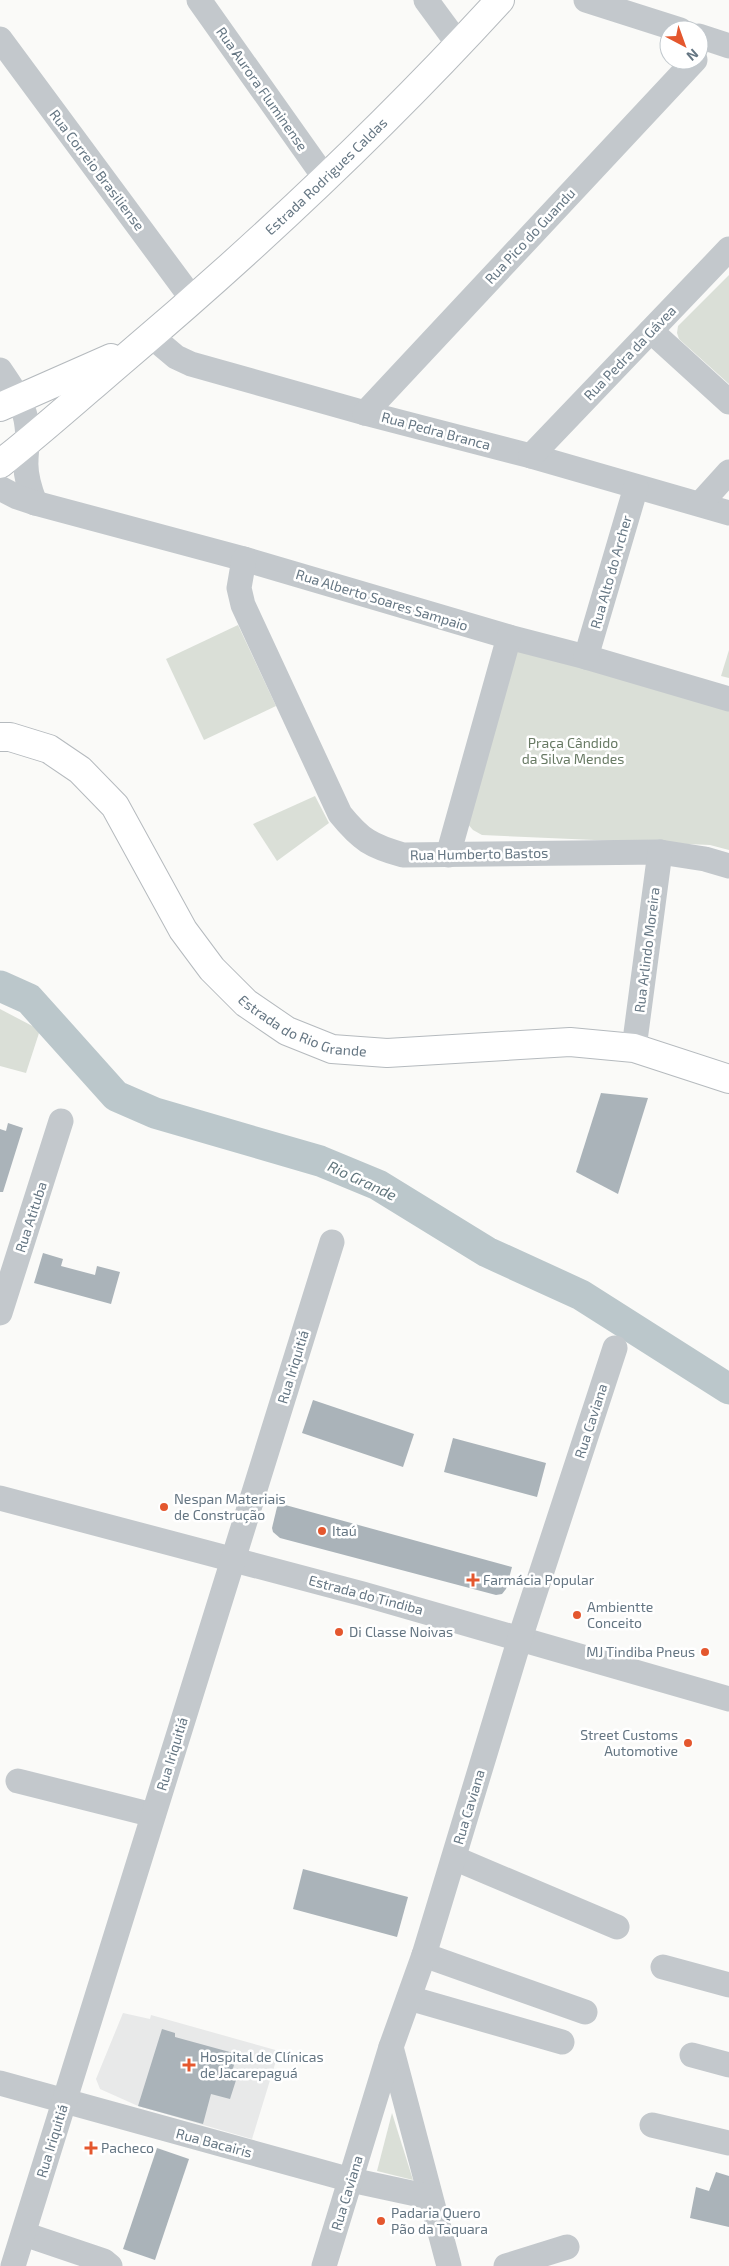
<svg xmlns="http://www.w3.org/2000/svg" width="729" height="2266" font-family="'Exo 2',sans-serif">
<rect width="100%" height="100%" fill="#fafaf8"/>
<path fill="#e8e9e9" d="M123 2013 150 2019 151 2015 279 2051 252 2139 138 2106 100 2089 96 2079Z"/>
<g fill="#dadfd7">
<path d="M729 275V384L679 339 677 333 678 326Z"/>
<path d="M238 625 276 706 204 740 166 659Z"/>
<path d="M729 650V678L721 676Z"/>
<path d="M516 651 729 705V850L710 845 482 835 473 830 466 822Z"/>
<path d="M315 796 329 823 277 861 253 824Z"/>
<path d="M0 1009 40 1030 26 1073 0 1066Z"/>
<path d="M392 2113 413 2180 377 2171Z"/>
</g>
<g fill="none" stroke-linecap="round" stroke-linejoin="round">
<path stroke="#bbc7cb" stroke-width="31" d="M0 986 29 999 116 1096 155 1113 320 1161 378 1185 487 1252 581 1295 729 1389"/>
</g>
<g fill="#aab3b9">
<path d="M601 1093 648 1098 618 1194 576 1172Z"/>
<path d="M8 1123 23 1128 3 1192H0V1129L6 1131Z"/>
<path d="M43 1253 63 1259 61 1266 95 1275 97 1266 120 1272 111 1304 34 1283Z"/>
<path d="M313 1400 414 1434 403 1467 302 1433Z"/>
<path d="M453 1438 546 1463 537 1497 444 1472Z"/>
<path d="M278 1503 512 1567 506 1589 502 1594 496 1595 280 1538 273 1532 272 1528Z"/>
<path d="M303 1869 408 1897 397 1937 293 1909Z"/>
<path d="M162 2029 175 2033V2037L237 2054 232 2072 238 2074 230 2099 211 2094 203 2124 138 2106Z"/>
<path d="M157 2148 189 2159 155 2260 123 2249Z"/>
<path d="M716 2172 729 2176V2227L690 2218 696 2187 709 2191Z"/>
</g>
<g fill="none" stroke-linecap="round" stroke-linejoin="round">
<g stroke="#b5babe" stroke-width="30">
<g id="major">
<path d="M0 407 111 358"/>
<path id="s1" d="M0 464C43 430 83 394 124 359 256 247 383 128 500 0"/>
<path id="s2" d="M0 737H10L49 749 80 770 115 806 183 930 212 969 246 1003 287 1031 332 1049 387 1053 570 1042 634 1048 729 1079"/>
</g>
</g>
<g stroke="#c3c8cc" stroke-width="25">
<path d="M199 0 325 178"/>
<path d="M426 0 459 45"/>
<path d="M586 0 680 30"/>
<path d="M699 36 729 46"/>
<path d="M0 39 193 300"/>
<path d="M651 331 729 402"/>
<path d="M151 336 176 357 191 364 365 413 531 456 729 513"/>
<path d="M0 370C12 388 25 405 27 426 29 439 26 449 26 461 25 476 30 490 35 503"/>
<path d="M365 413 695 60"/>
<path d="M531 456 729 249"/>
<path d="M0 488 17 497 35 503 244 559 509 637 586 657 729 699"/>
<path d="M700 504 729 472"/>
<path d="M244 559 239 588 243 605 340 814C361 840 371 846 403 855L660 852 705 859 729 866"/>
<path d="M586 657 636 487"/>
<path d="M448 855 509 637"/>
<path d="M634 1048 660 852"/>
<path d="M0 1313 61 1121"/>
<path d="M0 1498 363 1594 729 1699"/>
<path d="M18 1781 153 1815"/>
<path d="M454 1858 617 1927"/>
<path d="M424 1955 585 2012"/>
<path d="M663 1967 729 1985"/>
<path d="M409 1998 562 2042"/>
<path d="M391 2047 449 2266"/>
<path d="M692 2055 729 2065"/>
<path d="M0 2083 351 2180 430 2197"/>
<path d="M652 2125 729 2143"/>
<path d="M24 2234 104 2261 110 2266"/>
<path d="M13 2266 332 1242"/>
<path d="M324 2266 391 2047 424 1955 520 1638 615 1348"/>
<path d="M506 2266 567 2247"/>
</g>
<use href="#major" stroke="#fff" stroke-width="28"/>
</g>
<g fill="#e4572e" stroke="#fff" stroke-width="2">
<circle cx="164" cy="1507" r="5"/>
<circle cx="322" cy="1531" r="5"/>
<path d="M470.5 1572.5h5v5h5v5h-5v5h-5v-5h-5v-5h5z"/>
<circle cx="577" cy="1615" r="5"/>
<circle cx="339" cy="1632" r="5"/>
<circle cx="705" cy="1652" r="5"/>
<circle cx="688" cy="1743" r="5"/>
<path d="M186.5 2057.5h5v5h5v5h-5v5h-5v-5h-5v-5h5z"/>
<path d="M88.5 2140.5h5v5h5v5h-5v5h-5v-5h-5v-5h5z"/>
<circle cx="381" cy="2221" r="5"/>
</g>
<g text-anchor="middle" stroke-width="5" stroke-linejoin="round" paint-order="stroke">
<g font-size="14" fill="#657683" stroke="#fff">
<text transform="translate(262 89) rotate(55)" y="5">Rua Aurora Fluminense</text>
<text transform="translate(97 170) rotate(53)" y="5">Rua Correio Brasiliense</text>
<text dy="5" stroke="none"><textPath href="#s1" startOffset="435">Estrada Rodrigues Caldas</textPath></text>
<text transform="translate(530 236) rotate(-47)" y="5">Rua Pico do Guandu</text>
<text transform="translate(630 353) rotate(-46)" y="5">Rua Pedra da Gávea</text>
<text transform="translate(436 431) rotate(15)" y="5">Rua Pedra Branca</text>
<text transform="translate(611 572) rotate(-74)" y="5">Rua Alto do Archer</text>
<text transform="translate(382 600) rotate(17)" y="5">Rua Alberto Soares Sampaio</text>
<text transform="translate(479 854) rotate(-1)" y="5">Rua Humberto Bastos</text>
<text transform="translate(647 950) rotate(-83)" y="5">Rua Arlindo Moreira</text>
<text dy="5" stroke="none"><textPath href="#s2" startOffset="439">Estrada do Rio Grande</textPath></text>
<text transform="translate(31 1217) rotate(-72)" y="5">Rua Atituba</text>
<text transform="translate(293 1367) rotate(-73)" y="5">Rua Iriquitiá</text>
<text transform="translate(591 1421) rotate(-72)" y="5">Rua Caviana</text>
<text transform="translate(366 1595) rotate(15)" y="5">Estrada do Tindiba</text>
<text transform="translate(172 1754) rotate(-73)" y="5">Rua Iriquitiá</text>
<text transform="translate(469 1807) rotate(-73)" y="5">Rua Caviana</text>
<text transform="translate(52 2141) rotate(-73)" y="5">Rua Iriquitiá</text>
<text transform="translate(214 2143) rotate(15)" y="5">Rua Bacairis</text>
<text transform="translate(347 2193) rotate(-73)" y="5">Rua Caviana</text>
</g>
<g font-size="14" fill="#687a64" stroke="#fff">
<text x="573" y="748">Praça Cândido<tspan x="573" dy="16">da Silva Mendes</tspan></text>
</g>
<g font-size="14" fill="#657683" stroke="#fff" text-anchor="start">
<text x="174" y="1504">Nespan Materiais<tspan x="174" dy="16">de Construção</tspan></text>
<text x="332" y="1536">Itaú</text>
<text x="483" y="1585">Farmácia Popular</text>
<text x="587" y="1612">Ambientte<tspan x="587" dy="16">Conceito</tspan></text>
<text x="349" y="1637">Di Classe Noivas</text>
<text x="695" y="1657" text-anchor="end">MJ Tindiba Pneus</text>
<text x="678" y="1740" text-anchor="end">Street Customs<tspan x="678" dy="16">Automotive</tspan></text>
<text x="200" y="2062">Hospital de Clínicas<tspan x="200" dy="16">de Jacarepaguá</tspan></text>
<text x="101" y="2153">Pacheco</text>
<text x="391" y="2218">Padaria Quero<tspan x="391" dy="16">Pão da Taquara</tspan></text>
</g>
<g font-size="15" font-style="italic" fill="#60757c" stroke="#fff">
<text transform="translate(362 1181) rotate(25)" y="5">Rio Grande</text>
</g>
</g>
<g transform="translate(684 45) rotate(139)"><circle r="24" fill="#ffffff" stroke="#c1c8cd"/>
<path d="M0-4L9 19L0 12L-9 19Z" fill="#e4572e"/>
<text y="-8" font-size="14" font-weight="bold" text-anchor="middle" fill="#657683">N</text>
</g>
</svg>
